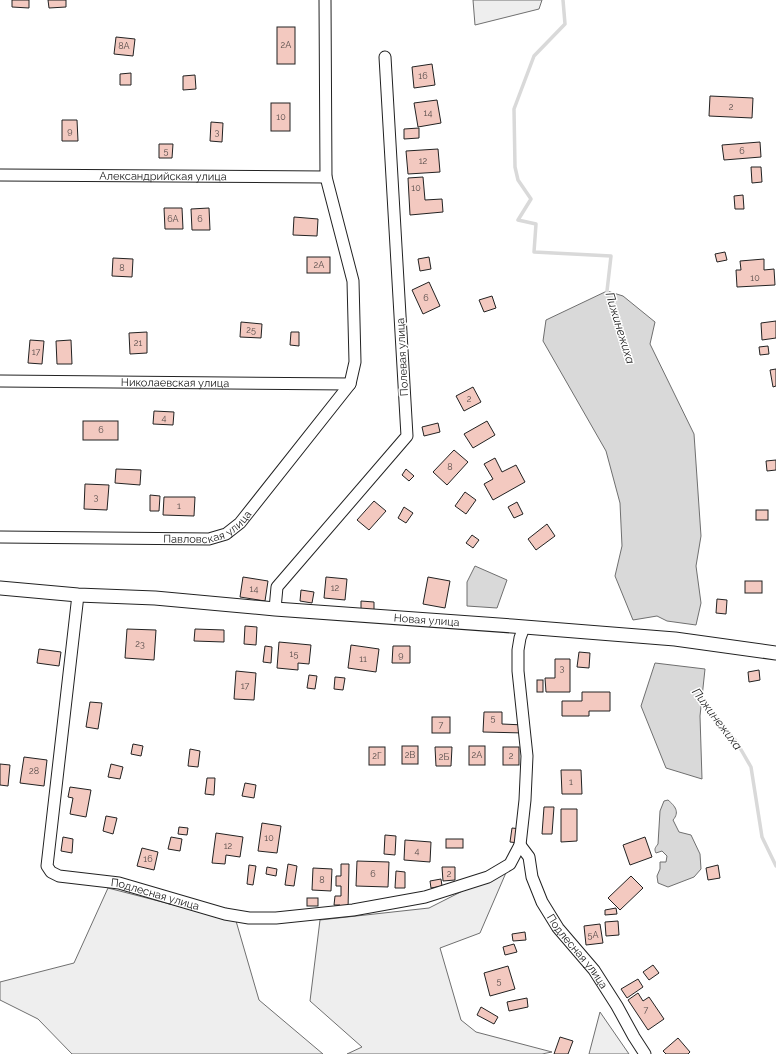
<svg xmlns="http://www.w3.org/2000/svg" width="776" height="1054" font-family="Raleway,sans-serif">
<rect width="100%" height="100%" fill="#fff"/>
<g fill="#eee" stroke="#6f6f6f">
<path d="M473 0H542L539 9 475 25Z"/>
<path d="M508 868 480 933 440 948 461 1020 476 1032 552 1052 542 1054H347L362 1047 310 1001 320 920 429 908Z"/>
<path d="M108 888 236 921 259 1000 323 1054H72L38 1019 0 1000V982L74 963Z"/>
<path d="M600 1012 629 1054H589Z"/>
</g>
<g fill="#d9d9d9" stroke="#6f6f6f">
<path d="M607 291 623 296 655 322 650 344 694 434 701 536 696 566 701 603 696 625 667 621 657 616 633 620 615 576 622 546 620 503 606 451 543 341 546 320Z"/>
<path d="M475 566 507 580 497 608 467 606V582Z"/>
<path d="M655 663 705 669 700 716 702 779 666 768 641 706Z"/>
<path d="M668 800C675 806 680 812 673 820L679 832 691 835 700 854 701 869 694 877 668 887 658 883 657 876 660 869V862H666L667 856 662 851 656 853C654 849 655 848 658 844L660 811 664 801Z"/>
</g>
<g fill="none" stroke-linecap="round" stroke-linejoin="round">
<g stroke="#d9d9d9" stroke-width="3.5">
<path d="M563 0 565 24 534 56 514 109 515 167 518 180 531 199 518 220 536 224 534 252 611 256 607 291 609 296"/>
<path d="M699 699 736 741 751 767 762 837 776 866"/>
</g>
</g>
<g fill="#f3c9c0" stroke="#222">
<path d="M12 0H29V8L12 7Z"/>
<path d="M48 0H66V7L49 8Z"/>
<rect x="277" y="27" width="18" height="37"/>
<path d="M116 37 135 39 133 56 114 54Z"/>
<path d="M432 64 435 85 414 88 412 67Z"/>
<path d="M131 73V85H120V74Z"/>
<path d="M195 75 196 89 183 90V76Z"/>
<path d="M710 96 753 98 752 118 709 116Z"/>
<path d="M437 100 441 123 418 127 414 103Z"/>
<rect x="271" y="103" width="19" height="28"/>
<path d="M62 120H77L78 141H62Z"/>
<path d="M211 122 223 123 222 142 210 141Z"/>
<path d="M419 128V138L404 139V129Z"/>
<path d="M760 142 761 157 724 160 722 145Z"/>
<path d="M159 144H173L172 158H159Z"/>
<path d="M438 149 440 172 408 174 406 151Z"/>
<path d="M751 167H761L762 182 752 183Z"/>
<path d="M423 177 425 200 442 199 443 212 410 215 408 178Z"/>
<path d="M743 195 744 209H735L734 196Z"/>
<path d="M164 208H182L183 229H165Z"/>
<path d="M209 208 210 230H192L191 209Z"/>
<path d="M294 217 318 219 317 236 293 235Z"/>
<path d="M725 252 727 260 717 262 715 254Z"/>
<rect x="307" y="257" width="23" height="16"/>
<path d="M429 257 431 269 420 271 418 259Z"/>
<path d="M113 258 133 259 132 277 112 276Z"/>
<path d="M764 259V270L774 269 775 285 737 287 736 270H741L740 261Z"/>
<path d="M429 282 440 306 423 314 412 290Z"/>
<path d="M492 296 496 308 484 312 479 300Z"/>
<path d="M776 321V338L762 340 761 323Z"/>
<path d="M241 322 262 324 261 338 240 337Z"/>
<path d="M147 332V353L130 354 129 333Z"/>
<path d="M291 332H299V346L290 345Z"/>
<path d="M30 340 44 341 42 364 28 363Z"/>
<path d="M71 340 72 364H57L56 341Z"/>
<path d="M768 346 769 354 760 355 759 347Z"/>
<path d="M776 369V386L773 387 770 370Z"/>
<path d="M473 387 481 402 464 411 456 396Z"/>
<path d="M154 411 174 412 173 425 153 424Z"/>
<rect x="83" y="421" width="35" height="19"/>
<path d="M487 421 495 435 473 448 464 434Z"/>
<path d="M438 423 440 432 424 436 422 427Z"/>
<path d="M454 450 468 462 447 485 433 472Z"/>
<path d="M495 458 502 472 516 465 525 482 493 500 484 484 493 479 484 464Z"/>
<path d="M776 460V470L767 471 766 461Z"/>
<path d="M116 469 141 470 140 485 115 483Z"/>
<path d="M406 469 414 476 409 481 402 475Z"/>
<path d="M85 484 109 485 107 510 84 509Z"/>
<path d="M465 492 476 500 466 514 455 506Z"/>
<path d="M150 495 160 496 159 511H150Z"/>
<path d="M164 497H195L194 516 163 515Z"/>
<path d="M374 501 386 511 369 530 357 520Z"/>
<path d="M517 502 523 514 514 518 508 507Z"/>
<path d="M404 507 413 513 406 523 398 518Z"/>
<rect x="756" y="510" width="12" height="10"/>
<path d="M547 524 555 536 536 550 528 539Z"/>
<path d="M472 535 479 540 473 548 466 543Z"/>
<path d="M243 577 268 581 265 601 240 597Z"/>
<path d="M326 577 347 579 345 600 324 598Z"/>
<path d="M428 577 450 581 445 608 423 604Z"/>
<rect x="745" y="581" width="17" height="12"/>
<path d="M301 590 314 592 312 603 300 601Z"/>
<path d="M717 599 727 600 726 614 716 613Z"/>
<path d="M361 601 374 602V610L361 609Z"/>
<path d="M245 626 257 627 256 645 244 644Z"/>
<path d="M127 629 156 630 154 660 125 658Z"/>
<path d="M195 629 224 630V642L194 641Z"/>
<path d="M279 642 311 645 309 664 298 663V670L277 668Z"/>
<path d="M351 645 379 649 376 672 348 668Z"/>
<path d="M265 646 272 647 271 663 263 662Z"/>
<path d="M393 646H410V663H392Z"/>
<path d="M39 649 61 652 59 666 37 663Z"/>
<path d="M579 652 590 653 589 668 577 667Z"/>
<path d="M555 659H570V692H546L545 678H555Z"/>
<path d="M759 670 760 680 749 682 748 672Z"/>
<path d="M236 671 256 673 254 700 234 699Z"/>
<path d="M309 675 317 676 315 689 307 688Z"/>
<path d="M335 677 345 678 343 690 334 689Z"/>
<rect x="537" y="680" width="6" height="12"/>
<path d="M582 692H610V711H589V716H562V701H582Z"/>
<path d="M90 702 102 703 98 729 86 727Z"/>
<path d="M484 712H502V724L524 725V733L483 732Z"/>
<rect x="432" y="717" width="18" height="16"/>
<path d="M133 744 143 746 141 756 131 754Z"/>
<rect x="402" y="746" width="16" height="18"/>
<rect x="469" y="746" width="16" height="19"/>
<rect x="369" y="747" width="16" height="18"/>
<path d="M435 747H452L451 766H436Z"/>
<rect x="503" y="747" width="16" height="18"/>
<path d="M190 749 200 751 198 767 188 766Z"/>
<path d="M24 757 47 760 44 786 20 783Z"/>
<path d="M0 764 10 765 8 786 0 785Z"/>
<path d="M111 764 123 767 120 779 108 777Z"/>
<path d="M561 770H581L582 794H562Z"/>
<path d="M207 778H215L214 795 205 794Z"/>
<path d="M245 783 256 785 254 798 242 796Z"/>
<path d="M70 787 91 790 86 817 70 814 73 798 68 797Z"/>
<path d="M544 807H554L552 834H542Z"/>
<path d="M561 809H577V841L561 842Z"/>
<path d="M106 816 117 818 113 834 103 831Z"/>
<path d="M262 823 281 826 277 853 258 851Z"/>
<path d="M179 827 188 828 187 835 178 834Z"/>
<path d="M512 828 521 829 519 843 510 842Z"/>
<path d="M216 833 243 837 240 857 226 855 225 864 212 863Z"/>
<path d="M385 835 396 836 395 855 384 854Z"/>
<path d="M63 837 73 839 72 853 61 851Z"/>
<path d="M171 837 182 839 180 851 168 849Z"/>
<path d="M645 837 652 857 630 865 623 845Z"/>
<rect x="446" y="839" width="17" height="9"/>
<path d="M405 840 431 842 430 862 404 860Z"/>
<path d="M142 848 158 852 154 870 137 866Z"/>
<path d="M357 861 389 862 388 887 356 886Z"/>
<path d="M288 864 297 866 294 886 285 885Z"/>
<path d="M341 864H349L348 910H339L340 905H334L335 896H341V886H336V876H341Z"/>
<path d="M249 865 256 866 253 885 247 884Z"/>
<path d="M718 865 720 878 708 880 706 868Z"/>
<path d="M267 867 277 869 276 876 266 874Z"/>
<path d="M442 867H455V880L443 881Z"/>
<path d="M313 868 332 869 331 891 312 890Z"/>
<path d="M396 871 405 872V888H395Z"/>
<path d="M631 876 643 888 620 910 608 898Z"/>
<path d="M441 879 442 886 431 888 430 881Z"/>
<rect x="307" y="898" width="11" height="8"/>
<path d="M616 908 617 914 605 915V910Z"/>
<path d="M618 921 619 935 606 936 605 922Z"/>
<path d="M600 924 603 943 586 945 584 926Z"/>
<path d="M525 932 526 940 513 941 512 934Z"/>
<path d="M514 944 517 952 505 955 503 947Z"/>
<path d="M653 965 659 973 649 980 643 972Z"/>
<path d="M508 966 515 989 490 996 484 973Z"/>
<path d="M638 979 643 987 627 998 621 989Z"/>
<path d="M638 993 643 1001 649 997 664 1019 648 1030 628 1000Z"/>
<path d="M527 998 528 1007 509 1011 507 1002Z"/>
<path d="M481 1007 498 1017 494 1024 477 1015Z"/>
<path d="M560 1037 573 1041 568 1054H554Z"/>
<path d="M678 1038 690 1052 688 1054H666L663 1051Z"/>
</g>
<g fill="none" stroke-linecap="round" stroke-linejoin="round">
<g stroke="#222" stroke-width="13">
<g id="minor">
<path id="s1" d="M0 175 326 177"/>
<path id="s2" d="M0 381 350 384"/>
<path id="s3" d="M0 537 209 539 226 534 240 523 350 384 355 362 353 281 326 177 325 0"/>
<path id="s4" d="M78 595 47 866 51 872 59 876 119 883 225 914 249 918H276L353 910 425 897 488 877 510 864 520 845 525 800 527 756 518 671V650L520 638 524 627"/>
<path d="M275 609 277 587 407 436 385 57"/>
<path id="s5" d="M520 845 529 857 532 877 542 902 558 928 594 970 617 1006 634 1037 645 1054"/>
</g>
</g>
<g stroke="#222" stroke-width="15">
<g id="tertiary">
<path id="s6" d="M0 588 78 595 155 598 275 609 512 626 675 639 776 653"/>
</g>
</g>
<use href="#minor" stroke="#fff" stroke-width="11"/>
<use href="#tertiary" stroke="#fff" stroke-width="13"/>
</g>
<g text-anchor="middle" stroke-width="3" stroke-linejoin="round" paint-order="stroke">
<g font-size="9" fill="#564c4a">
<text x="286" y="48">2А</text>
<text x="124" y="49">8А</text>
<text x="423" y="79">16</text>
<text x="731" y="110">2</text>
<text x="428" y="116">14</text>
<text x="281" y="120">10</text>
<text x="70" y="134">9</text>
<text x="217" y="135">3</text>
<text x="166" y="154">5</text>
<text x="742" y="154">6</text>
<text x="423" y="164">12</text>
<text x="416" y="191">10</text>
<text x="173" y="222">6А</text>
<text x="200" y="222">6</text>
<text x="319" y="268">2А</text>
<text x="122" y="271">8</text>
<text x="755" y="281">10</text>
<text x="426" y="301">6</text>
<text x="251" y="333">25</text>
<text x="138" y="346">21</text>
<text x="36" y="355">17</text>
<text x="469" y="402">2</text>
<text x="164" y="421">4</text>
<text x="101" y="433">6</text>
<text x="450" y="470">8</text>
<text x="96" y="500">3</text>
<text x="179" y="509">1</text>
<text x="335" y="591">12</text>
<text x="254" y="592">14</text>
<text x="140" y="647">23</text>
<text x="294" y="657">15</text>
<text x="401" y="658">9</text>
<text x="363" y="662">11</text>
<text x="562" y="671">3</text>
<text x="245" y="689">17</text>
<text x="493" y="721">5</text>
<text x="441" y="728">7</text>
<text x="410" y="758">2В</text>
<text x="477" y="758">2А</text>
<text x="377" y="759">2Г</text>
<text x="511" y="759">2</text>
<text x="444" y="760">2Б</text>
<text x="34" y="774">28</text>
<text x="571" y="785">1</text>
<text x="269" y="841">10</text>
<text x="228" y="849">12</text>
<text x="417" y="854">4</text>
<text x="148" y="862">16</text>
<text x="373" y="877">6</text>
<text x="449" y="877">2</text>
<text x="322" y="883">8</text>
<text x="593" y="938">5А</text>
<text x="499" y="984">5</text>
<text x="646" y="1013">7</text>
</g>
<g font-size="11" fill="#222" stroke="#fff">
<text dy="4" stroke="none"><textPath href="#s1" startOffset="163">Александрийская улица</textPath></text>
<text transform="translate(402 357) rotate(-93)" y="4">Полевая улица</text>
<text dy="4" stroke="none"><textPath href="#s2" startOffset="175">Николаевская улица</textPath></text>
<text dy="4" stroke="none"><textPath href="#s3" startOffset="211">Павловская улица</textPath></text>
<text dy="4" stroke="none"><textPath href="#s6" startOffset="428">Новая улица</textPath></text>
<text dy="4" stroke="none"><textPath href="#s4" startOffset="387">Подлесная улица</textPath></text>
<text dy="4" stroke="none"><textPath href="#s5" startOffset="123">Подлесная улица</textPath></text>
</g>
<g font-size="12" font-style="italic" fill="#222" stroke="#fff">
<text transform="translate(620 328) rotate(73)" y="4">Пижинежиха</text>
<text transform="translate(717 719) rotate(53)" y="4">Пижинежиха</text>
</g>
</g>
</svg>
